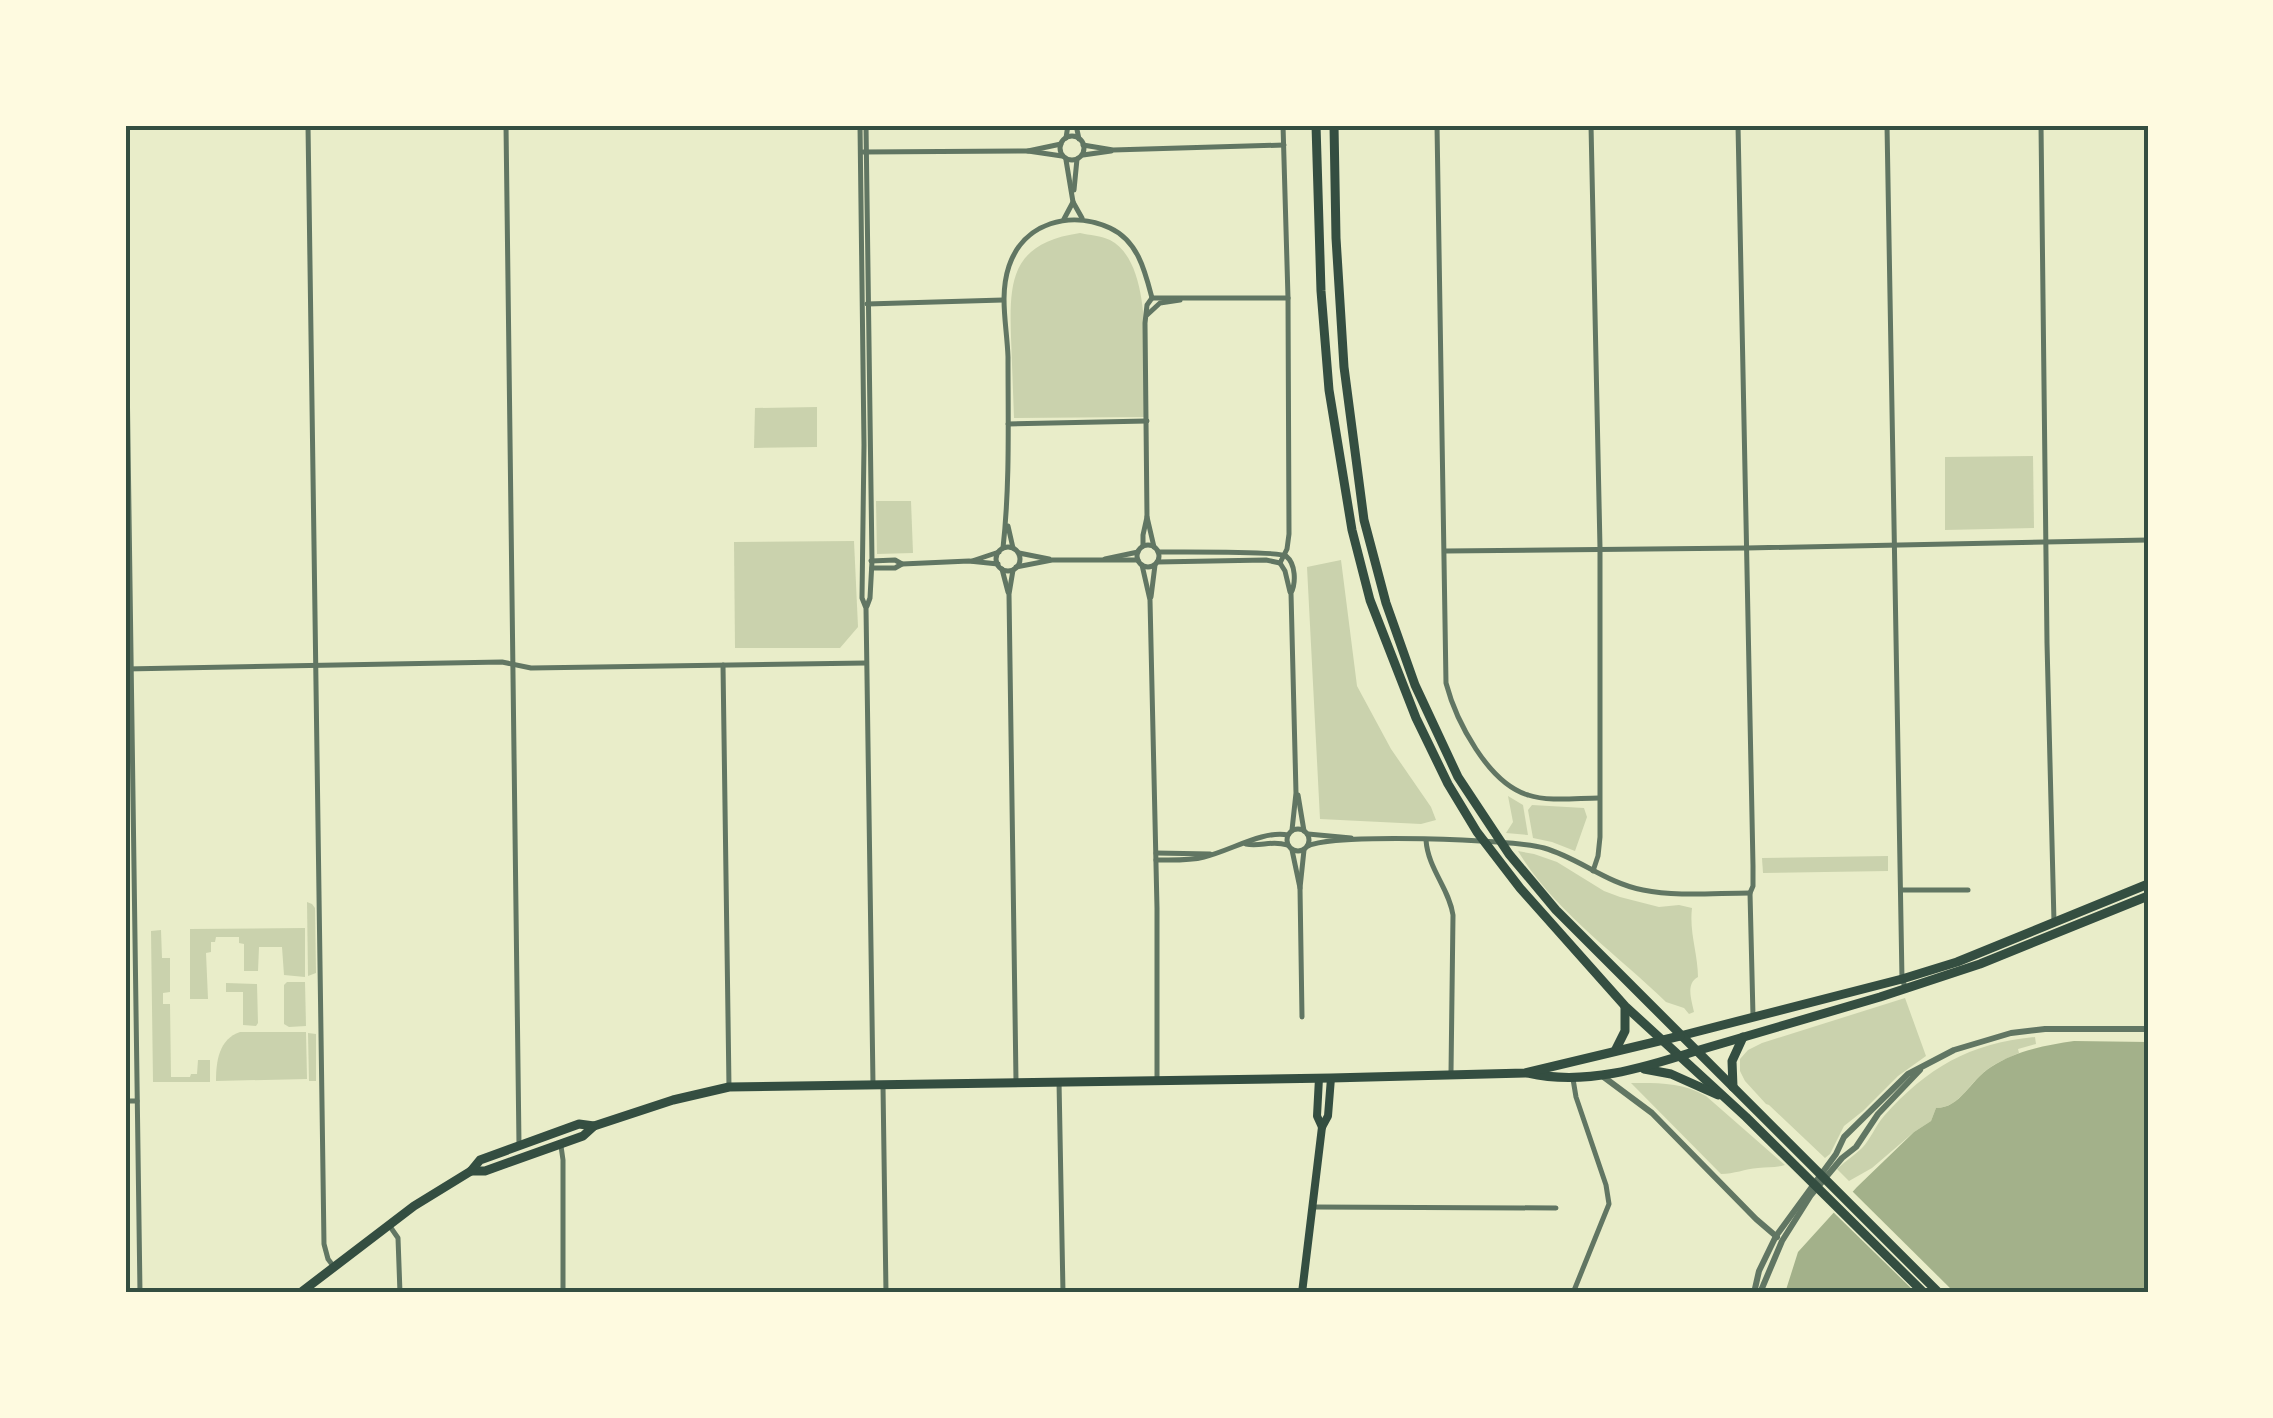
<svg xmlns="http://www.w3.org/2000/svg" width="2273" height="1418" font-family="Manrope,sans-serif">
<rect width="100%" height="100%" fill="#e9edc9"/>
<g fill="#cad2ad">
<path d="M1080 233C1089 235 1102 236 1110 240 1156 264 1143 372 1144 417L1014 418C1013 391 1012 364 1011 337 1009 279 1012 243 1080 233Z"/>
<path d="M817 407V447L754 448 755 408Z"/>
<path d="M2033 456 2034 528 1945 530V457Z"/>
<path d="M876 501H911L913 553 877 554Z"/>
<path d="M854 541 858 627 840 648H735L734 542Z"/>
<path d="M1341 560 1357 686 1391 749 1431 807 1436 820 1421 824 1320 819 1307 567Z"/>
<path d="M1508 796 1523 805 1528 835 1506 833 1513 822Z"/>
<path d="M1532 805 1584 808 1587 817 1575 851 1552 842 1533 838 1528 810Z"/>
<path d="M1518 851 1534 854 1557 862 1604 891 1620 897 1659 907 1679 905 1692 908C1689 932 1698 954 1698 977 1685 984 1692 1001 1694 1012L1689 1014 1684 1008 1666 1002C1617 954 1554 911 1518 851Z"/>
<path d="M1888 856V871L1763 873 1762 858Z"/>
<path d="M307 902 312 904 315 908 316 973 308 976Z"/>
<path d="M305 928V977L284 975 282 947H259L258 971H244V944L239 943V937H216L215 942H211V952L206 953 208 999H190V929Z"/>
<path d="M161 930 162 958H170V992L163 993V1004H170L171 1077H190L191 1074H197L198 1060H210V1082H153L151 931Z"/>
<path d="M287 982H305L306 1026 289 1027 284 1024V985Z"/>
<path d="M226 983 257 984 258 1023 256 1026 243 1025V992H226Z"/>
<path d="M1905 998 1926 1056 1898 1076 1863 1111 1844 1126 1830 1154 1825 1158 1769 1105 1766 1104 1745 1081 1740 1071V1059L1748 1050 1762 1043Z"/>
<path d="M240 1032H306L307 1079 216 1081C216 1061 219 1039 240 1032Z"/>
<path d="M308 1033 316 1034V1081H309Z"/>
<path d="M2035 1037 2036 1044 2018 1049 2019 1053C2008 1058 1997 1062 1988 1069 1969 1082 1960 1108 1936 1108L1931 1121 1914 1132 1872 1168 1849 1181 1837 1169C1845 1161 1854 1156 1862 1148 1871 1139 1875 1126 1884 1116 1927 1068 1970 1043 2035 1037Z"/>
<path d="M1631 1083C1658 1083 1682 1082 1706 1096L1785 1165C1775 1168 1768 1167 1758 1168 1745 1169 1734 1174 1721 1174Z"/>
</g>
<path fill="#a3b18a" d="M2074 1041 2148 1042V1293H1785L1798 1252 1857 1187 1914 1132 1931 1121 1936 1108C1961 1108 1969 1081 1991 1067 2015 1051 2046 1045 2074 1041Z"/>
<path fill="#e9edc9" d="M1849 1188 1955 1293H1916L1830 1209Z"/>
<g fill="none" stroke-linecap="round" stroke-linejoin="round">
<g stroke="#617663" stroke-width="5">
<path d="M308 125 324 1244 328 1259 334 1267"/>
<path d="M506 125 519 1145"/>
<path d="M860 125 864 445 862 598 866 608 873 1084"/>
<path d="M866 125 872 561 870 598 867 606"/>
<path d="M1076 125 1079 139"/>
<path d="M1437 125 1446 683C1456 721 1488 783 1528 795 1549 802 1577 798 1599 798"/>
<path d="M1591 125 1600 548V837L1598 856 1593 871"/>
<path d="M1738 125 1753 866V886L1750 893 1753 1016"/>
<path d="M1887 125 1902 979 1906 989"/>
<path d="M2041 125 2047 643 2054 922"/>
<circle cx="1072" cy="148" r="12"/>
<path d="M1066 138 1068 125"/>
<path d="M1083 145 1113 150 1284 145"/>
<path d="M1028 151 1062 156"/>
<path d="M863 152 1028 151 1061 144"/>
<path d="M1083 155 1111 151"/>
<path d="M1066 160 1073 202 1082 218"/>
<path d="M1074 190 1077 159"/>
<path d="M1064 219 1073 202"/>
<path d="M125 230 140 1293"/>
<path d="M1152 298H1288"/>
<path d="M867 304 1003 300"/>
<path d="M1147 315 1160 303 1180 300"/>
<path d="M1008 424 1147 421"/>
<path d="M1147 517 1154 547"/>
<path d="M1008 526 1013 548"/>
<circle cx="1148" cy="556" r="11"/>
<path d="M1143 546V535L1147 517 1145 323 1147 305 1152 298"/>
<circle cx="1008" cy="559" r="12"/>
<path d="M1003 548C1010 485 1008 421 1008 357 1007 326 999 296 1009 266 1024 222 1071 210 1110 228 1138 241 1145 271 1152 298"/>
<path d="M1446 551 1747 548 2148 540"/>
<path d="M1158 552C1176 552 1279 551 1286 556 1296 564 1296 583 1291 593L1296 793 1292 830"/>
<path d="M1019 553 1049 559"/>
<path d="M1105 559 1138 552"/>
<path d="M871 561 895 560 902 564"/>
<path d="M972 561 999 552"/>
<path d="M1157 562 1266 560 1280 563"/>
<path d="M1280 563 1287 549 1289 534 1288 298 1283 125"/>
<path d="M1280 563 1285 571 1290 592"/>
<path d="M1142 565 1150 600 1157 908V1080"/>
<path d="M1016 567 1052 560H1138"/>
<path d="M872 568H895L902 564 969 561 998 564"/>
<path d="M1002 569 1008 592"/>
<path d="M1013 570 1009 594 1016 1081"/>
<path d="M1151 597 1155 565"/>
<path d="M723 665 729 1087"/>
<path d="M125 669 502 662 531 668 866 663"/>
<path d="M1298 795 1304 831"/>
<circle cx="1298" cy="840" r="11"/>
<path d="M1308 834 1351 838"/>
<path d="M1426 840C1428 869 1449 888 1453 915L1451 1073"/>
<path d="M1246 844C1260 847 1272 840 1287 845"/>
<path d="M1308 846C1333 833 1513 839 1544 848 1579 858 1606 883 1643 890 1677 897 1715 893 1750 893"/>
<path d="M1292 850 1300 888"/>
<path d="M1156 853 1210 854"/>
<path d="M1156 860C1172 860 1189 861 1204 857 1230 851 1263 830 1288 835"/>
<path d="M1901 890H1968"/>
<path d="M1302 1017 1300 888 1304 850"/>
<path d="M1573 1079 1576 1097 1606 1185 1609 1204 1573 1293"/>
<path d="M1059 1081 1063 1293"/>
<path d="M883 1086 886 1293"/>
<path d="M125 1101H137"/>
<path d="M561 1146 563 1160V1293"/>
<path d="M1314 1207 1556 1208"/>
<path d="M389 1225 398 1238 400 1293"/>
</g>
<g stroke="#617663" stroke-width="6">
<path d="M1601 1075 1652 1113 1756 1219 1777 1237"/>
<path d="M1754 1293 1759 1271 1776 1236 1836 1154 1844 1137 1908 1074 1954 1050 2011 1033 2045 1029H2148"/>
<path d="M1760 1293 1782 1241 1811 1195 1842 1158 1856 1147 1878 1114 1920 1070"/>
</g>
<g stroke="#344e41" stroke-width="8">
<path d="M1319 1078 1317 1116 1322 1127"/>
<path d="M1302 1293 1322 1127 1328 1116 1331 1078"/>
</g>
<g stroke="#344e41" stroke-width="9">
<path d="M1680 1036 1902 979 1957 962 2148 884"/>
<path d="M1696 1051 1880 997 1980 964 2148 896"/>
</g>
<g stroke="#344e41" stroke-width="9">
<path d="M1316 125 1321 291 1329 390 1352 530 1370 600 1416 718 1448 784 1477 832 1520 888 1625 1006 1746 1117 1924 1293"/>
<path d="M1334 125 1336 238 1344 367 1364 520 1386 603 1415 685 1458 777 1509 854 1556 910 1939 1293"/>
<path d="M1615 1051 1625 1031V1007"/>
<path d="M1644 1069 1671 1074 1718 1095"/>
<path d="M1528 1073C1585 1086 1643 1068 1696 1051"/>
<path d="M1733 1087 1732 1061 1743 1037"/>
<path d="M471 1171H485L583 1136 594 1126 673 1100 729 1087 1331 1078 1525 1073 1680 1036"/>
<path d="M300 1293 414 1206 471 1171 480 1160 579 1124 594 1126"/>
</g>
</g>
<rect width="2273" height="1418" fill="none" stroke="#fefae0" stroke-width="255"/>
<rect x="128" y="128" width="2018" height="1162" fill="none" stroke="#344e41" stroke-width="4"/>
</svg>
